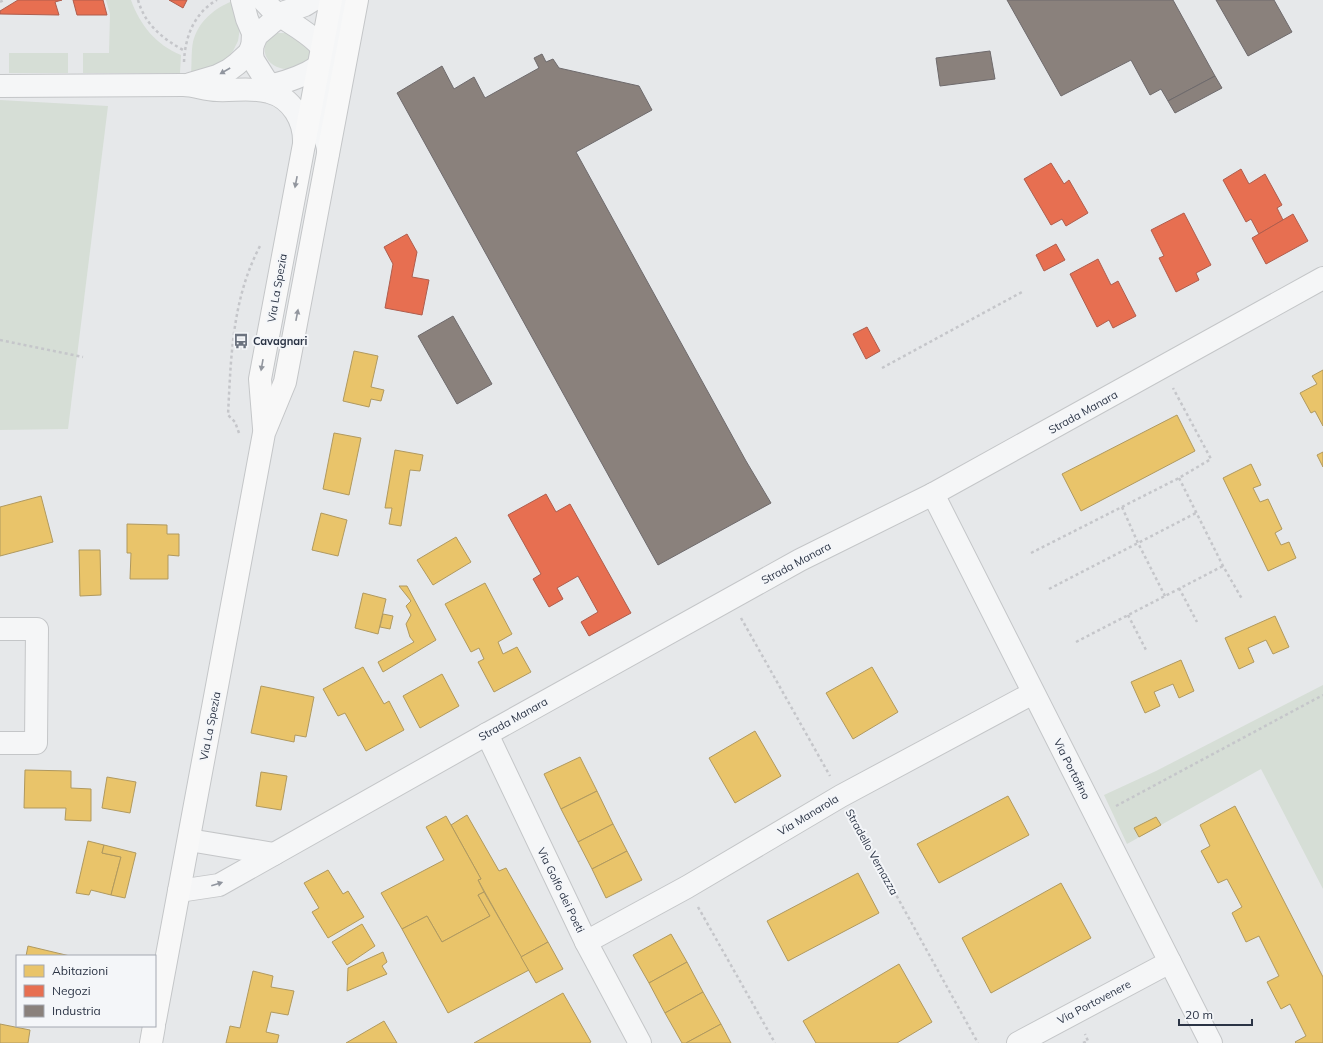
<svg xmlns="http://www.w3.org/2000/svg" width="1323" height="1043" font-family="Mulish,sans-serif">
<rect width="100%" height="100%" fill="#e6e8ea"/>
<g fill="#d6ded6">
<path d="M106 0H131C140 25 156 45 181 55L180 73H83V53H109L110 14Z"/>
<path d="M235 0 240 28 238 41 233 51 223 63 191 73C192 63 191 52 193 42 198 21 216 7 235 0Z"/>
<path d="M277 33H290L299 37 311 51V56L306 65C300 66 293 69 287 69 265 69 255 43 277 33Z"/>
<rect x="9" y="53" width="59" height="20"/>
<path d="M0 100 108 106 68 429 0 430Z"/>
<path d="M1323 685V889L1261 769 1127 844 1104 795 1156 771Z"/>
</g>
<g fill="#e9c46a" stroke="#b0995f">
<path d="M354 351 378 356 371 387 384 390 381 401 371 399 369 407 343 401Z"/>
<path d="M1323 370V426L1315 411 1311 413 1300 393 1317 384 1312 376Z"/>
<path d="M1177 415 1195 451 1081 511 1062 474Z"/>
<path d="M334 433 361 438 349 495 323 489Z"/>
<path d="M395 450 423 455 420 471 410 470 401 526 389 524 392 508H385Z"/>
<path d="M1323 452V467L1317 455Z"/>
<path d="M1251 464 1261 485 1253 488 1260 502 1268 499 1282 529 1275 533 1281 545 1289 542 1296 558 1268 571 1223 478Z"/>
<path d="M41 496 53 542 0 556V507Z"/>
<path d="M321 513 347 520 338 556 312 550Z"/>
<path d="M127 524 167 525V534H179V556L168 555V579H130L131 553H127Z"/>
<path d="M456 537 471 562 433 585 417 560Z"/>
<path d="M79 550H100L101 595 80 596Z"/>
<path d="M485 583 512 634 498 642 503 654 517 647 531 672 494 692 478 662 484 659 479 648 471 652 445 604Z"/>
<path d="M399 586H407L436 640 383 672 378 662 414 642 410 637 406 624 411 615 406 606 411 601Z"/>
<path d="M363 593 386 599 378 634 355 628Z"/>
<path d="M383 614 393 616 390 629 380 627Z"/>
<path d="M1275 616 1289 647 1273 654 1266 640 1248 648 1254 662 1239 669 1225 638Z"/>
<path d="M1181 660 1194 691 1179 698 1173 684 1154 692 1160 706 1145 713 1131 682Z"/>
<path d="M363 667 384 704 389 701 404 730 366 751 345 713 338 716 323 689Z"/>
<path d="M872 667 898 712 853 739 826 693Z"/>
<path d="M442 674 459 706 420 728 403 696Z"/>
<path d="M261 686 314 697 306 737 295 735 294 742 251 733Z"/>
<path d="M755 731 781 776 735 803 709 758Z"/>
<path d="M580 757 597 791 561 809 544 774Z"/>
<path d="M25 770 71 771V788L91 789V821L65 820 66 808H24Z"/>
<path d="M261 772 287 776 281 810 256 806Z"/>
<path d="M107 777 136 782 130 813 102 808Z"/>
<path d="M597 791 613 824 578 842 561 809Z"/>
<path d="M1008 796 1029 835 939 883 917 844Z"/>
<path d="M1235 806 1323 977V1043H1296L1295 1042 1306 1036 1290 1004 1281 1009 1267 982 1279 976 1259 936 1246 942 1232 913 1242 907 1227 879 1218 883 1201 851 1210 846 1200 825Z"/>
<path d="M467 815 499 871 506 868 548 942 521 957 478 880 481 879 451 825Z"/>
<path d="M446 816 481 879 478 880 484 892 478 895 490 916 442 942 427 916 402 929 381 893 444 860 426 827Z"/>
<path d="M1156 817 1161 825 1139 837 1134 828Z"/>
<path d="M613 824 627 851 592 869 578 842Z"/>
<path d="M88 841 104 845 102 853 121 857 111 895 91 890 89 895 76 893Z"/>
<path d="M104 845 136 853 125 898 111 895 121 857 102 853Z"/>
<path d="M627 851 642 880 606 898 592 869Z"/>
<path d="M328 870 343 894 348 891 364 917 328 938 312 912 319 908 304 883Z"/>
<path d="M858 873 879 913 788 961 767 921Z"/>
<path d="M1061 883 1091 938 991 993 962 938Z"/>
<path d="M484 892 529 970 448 1013 402 929 427 916 442 942 490 916 478 895Z"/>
<path d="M362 924 375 946 347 965 332 942Z"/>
<path d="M671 934 687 962 649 983 633 955Z"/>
<path d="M548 942 563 969 536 983 521 957Z"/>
<path d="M28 946 70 956H26Z"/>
<path d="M383 952 387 962 382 966 387 974 347 991 348 968Z"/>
<path d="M687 962 703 992 665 1013 649 983Z"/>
<path d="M899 964 932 1022 897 1043H816L803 1021Z"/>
<path d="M253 971 273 976 271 987 294 991 288 1015 271 1012 266 1032 279 1035 277 1043H226L230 1026 240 1028Z"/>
<path d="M703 992 721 1024 686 1043H682L665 1013Z"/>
<path d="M563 993 591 1042 589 1043H474Z"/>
<path d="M384 1021 397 1043H346Z"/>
<path d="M0 1024 30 1030 28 1043H0Z"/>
<path d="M721 1024 731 1043H686Z"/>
</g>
<g fill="#e76f51" stroke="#af5d4d">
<path d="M18 0H62L55 2 59 15 0 14V11Z"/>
<path d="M73 0H103L107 15H77Z"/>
<path d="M169 0H187L183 8Z"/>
<path d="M1051 163 1064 184 1069 180 1088 213 1066 226 1062 219 1051 225 1024 179Z"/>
<path d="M1241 169 1249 184 1265 174 1282 205 1277 208 1283 220 1259 234 1251 219 1246 222 1223 180Z"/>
<path d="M1184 213 1211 265 1196 273 1199 280 1176 292 1159 258 1164 256 1151 230Z"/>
<path d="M1293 214 1308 241 1266 264 1252 238Z"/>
<path d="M407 234 417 252 412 277 429 280 422 315 385 308 393 264 384 247Z"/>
<path d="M1056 244 1065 260 1044 271 1036 255Z"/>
<path d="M1098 259 1111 285 1118 281 1136 316 1113 328 1109 320 1097 327 1070 274Z"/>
<path d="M867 327 880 351 866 359 853 334Z"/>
<path d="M546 494 556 512 570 504 631 613 589 636 581 622 598 612 578 576 557 588 563 599 549 607 533 579 541 574 508 515Z"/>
</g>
<g fill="#8a817c" stroke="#6e6a6c">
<path d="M1007 0H1173L1215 76 1168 101 1161 89 1150 95 1131 60 1061 96Z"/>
<path d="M1216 0H1274L1292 32 1248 56Z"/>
<path d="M990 51 995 79 940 86 936 58Z"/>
<path d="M542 54 546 62 553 59 559 68 639 86 652 110 576 152 746 461 771 503 658 565 397 93 442 66 454 89 474 77 485 98 539 68 534 58Z"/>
<path d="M1215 76 1222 88 1175 113 1168 101Z"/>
<path d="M453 316 492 384 457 404 418 336Z"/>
</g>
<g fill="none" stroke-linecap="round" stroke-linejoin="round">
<g stroke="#c4c6c8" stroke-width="24">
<g id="minor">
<path d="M242 0 247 19 253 33 252 54 253 60 265 79 279 95"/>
<path d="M263 0C267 4 271 9 276 13 295 27 331 42 330 71 329 89 322 106 321 123 321 134 329 142 328 153"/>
<path d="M190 84 217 76 229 70 237 64 249 53 257 35 270 24 285 12 305 5 313 0"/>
<path d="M0 86 183 85C195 85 205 90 217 90 234 91 252 87 269 92 292 98 305 121 304 144"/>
<path d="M256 89C281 84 325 73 335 46 340 32 341 15 344 0"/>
<path d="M933 494 1211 1043"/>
<path d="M0 629H37L36 743H0"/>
<path d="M487 734 586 942 640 1043"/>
<path d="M189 840 274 854"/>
<path d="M179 891 219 885 487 734 800 560 933 494 1323 278"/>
<path d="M586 942 687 887 841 796 1033 693"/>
<path d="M1018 1043 1170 962"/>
</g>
</g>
<g stroke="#c4c6c8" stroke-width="24">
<g id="secondary">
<path d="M264 428 260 379 331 0"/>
<path d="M155 1020 264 433 285 382 357 0"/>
<path d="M151 1043 154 1026"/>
</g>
</g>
<g stroke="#c5c6ca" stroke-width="2.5" stroke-dasharray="3 3" stroke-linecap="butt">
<path d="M138 0C145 25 163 39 185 51"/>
<path d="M0 2 4 0"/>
<path d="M184 62C185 37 194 13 217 0"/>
<path d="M0 340 83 357"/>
<path d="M882 368 1022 292"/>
<path d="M239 433 235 422 228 415C231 357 232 299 260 246"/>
<path d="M1179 478 1223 566 1242 599"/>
<path d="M1122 507 1138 543 1165 596"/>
<path d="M1031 553 1179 478 1211 459 1173 388"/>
<path d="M1179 588 1197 622"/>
<path d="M1049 589 1196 513"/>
<path d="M1128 615 1146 650"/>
<path d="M741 618 830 776"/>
<path d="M1076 642 1223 566"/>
<path d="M1116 806 1323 695"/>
<path d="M853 817 978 1043"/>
<path d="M698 907 775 1043"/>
<path d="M1083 1043 1088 1041 1085 1034"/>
</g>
<use href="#minor" stroke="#f5f6f7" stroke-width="22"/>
<use href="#secondary" stroke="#f8f8f8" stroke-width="22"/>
</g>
<defs><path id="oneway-solid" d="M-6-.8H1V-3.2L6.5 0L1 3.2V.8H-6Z"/></defs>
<g fill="#90959e">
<use href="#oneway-solid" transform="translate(225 71) rotate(150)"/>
<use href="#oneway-solid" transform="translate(217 884) rotate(-17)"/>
</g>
<g fill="#92969e">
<use href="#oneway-solid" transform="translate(296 182) rotate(101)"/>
<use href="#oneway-solid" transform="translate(297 315) rotate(-79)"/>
<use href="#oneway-solid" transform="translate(262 365) rotate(100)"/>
</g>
<defs>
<g id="bus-bare" transform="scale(1.2)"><path d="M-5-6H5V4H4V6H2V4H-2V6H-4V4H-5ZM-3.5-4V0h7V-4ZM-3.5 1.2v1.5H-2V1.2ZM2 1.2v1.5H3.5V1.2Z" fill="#6c737f" stroke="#f4f6f9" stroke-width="2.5" paint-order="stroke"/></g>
</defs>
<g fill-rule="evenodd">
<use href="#bus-bare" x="241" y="341"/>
</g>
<g text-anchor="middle" stroke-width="4" stroke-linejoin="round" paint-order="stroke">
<g font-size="11" fill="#2b3445" stroke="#f4f6f9">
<text transform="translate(277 288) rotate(-80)" y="4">Via La Spezia</text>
<text transform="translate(1083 412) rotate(-29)" y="4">Strada Manara</text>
<text transform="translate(796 563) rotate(-28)" y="4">Strada Manara</text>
<text transform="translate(513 719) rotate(-29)" y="4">Strada Manara</text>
<text transform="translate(210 726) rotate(-79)" y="4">Via La Spezia</text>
<text transform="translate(1072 769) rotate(63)" y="4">Via Portofino</text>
<text transform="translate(808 815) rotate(-31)" y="4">Via Manarola</text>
<text transform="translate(872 852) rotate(61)" y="4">Stradello Vernazza</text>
<text transform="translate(561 890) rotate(64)" y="4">Via Golfo dei Poeti</text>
<text transform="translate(1094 1002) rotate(-28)" y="4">Via Portovenere</text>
</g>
<g font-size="11" font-weight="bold" fill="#2b3445" stroke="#f4f6f9" text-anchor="start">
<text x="253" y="345">Cavagnari</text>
</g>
</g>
<rect x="16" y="955" width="140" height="72" fill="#f4f6f9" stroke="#a4a8b1"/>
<rect x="24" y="965" width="20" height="12" fill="#e9c46a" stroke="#a4a8b1"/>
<text x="52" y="975" font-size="12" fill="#2b3445">Abitazioni</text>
<rect x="24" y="985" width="20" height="12" fill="#e76f51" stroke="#a4a8b1"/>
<text x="52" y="995" font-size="12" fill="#2b3445">Negozi</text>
<rect x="24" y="1005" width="20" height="12" fill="#8a817c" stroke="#a4a8b1"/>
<text x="52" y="1015" font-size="12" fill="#2b3445">Industria</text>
<path d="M1179 1019v6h73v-6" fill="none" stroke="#2b3445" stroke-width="2"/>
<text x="1185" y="1019" font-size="12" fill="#2b3445" stroke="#f4f6f9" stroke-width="3" paint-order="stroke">20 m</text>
</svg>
